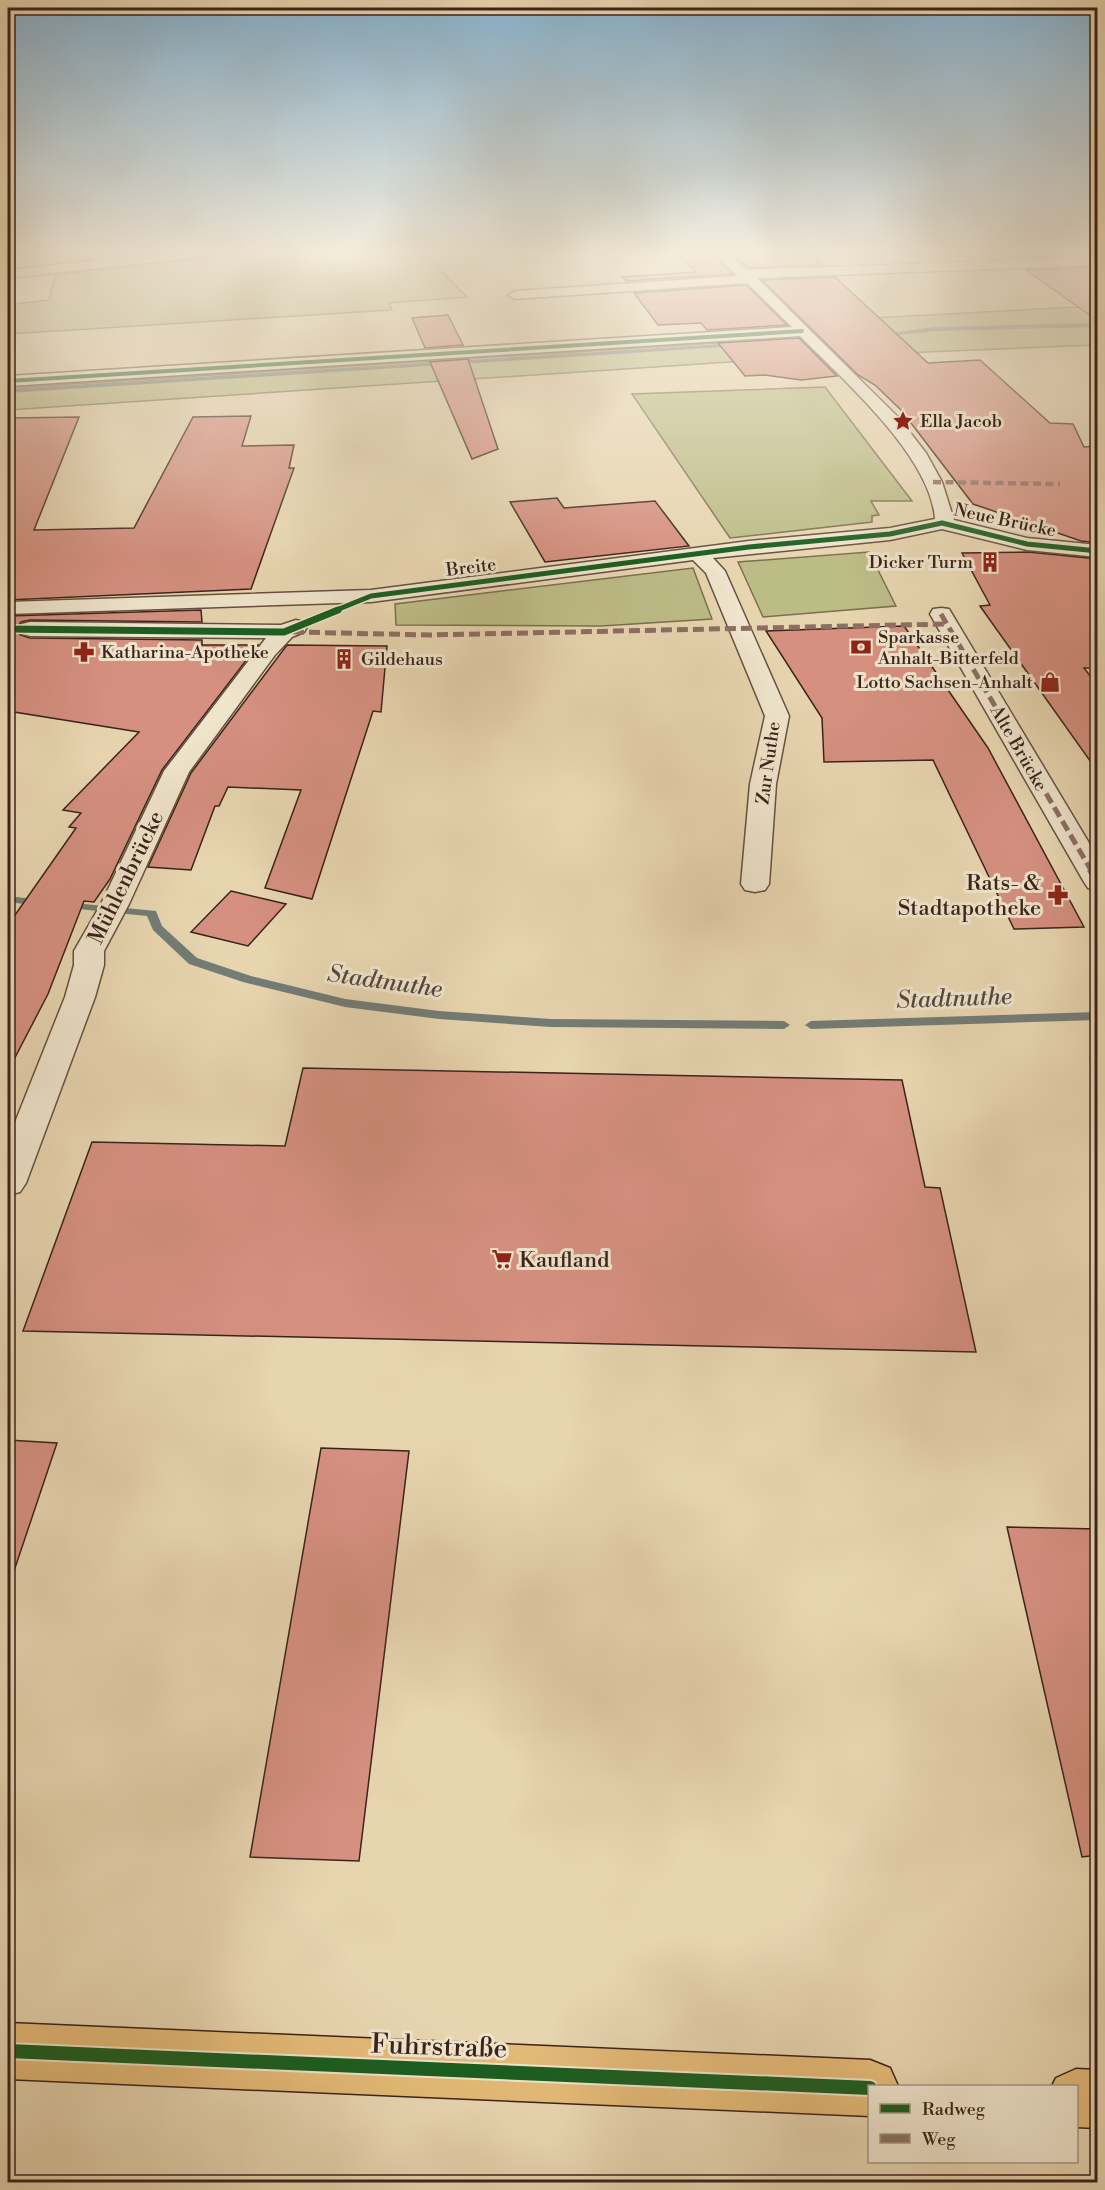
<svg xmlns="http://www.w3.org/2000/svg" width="1105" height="2190" font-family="'Libre Bodoni',serif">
<rect width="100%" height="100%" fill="#e7d5b0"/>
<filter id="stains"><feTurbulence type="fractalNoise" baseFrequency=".00333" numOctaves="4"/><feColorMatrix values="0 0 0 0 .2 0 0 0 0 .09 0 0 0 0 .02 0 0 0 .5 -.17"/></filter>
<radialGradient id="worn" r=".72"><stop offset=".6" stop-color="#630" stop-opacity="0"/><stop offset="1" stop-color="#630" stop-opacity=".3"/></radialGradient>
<g fill="#bcbc87" stroke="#7c7050" stroke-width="1.5">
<path d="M243 254H424L467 297 389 303 392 310 8 334V305L49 300 55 275Z"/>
<path d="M1097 306V345L804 357 8 410V388L825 336 814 321Z"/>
<path d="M825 387 912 501H871L879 515 872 516V522L730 538 632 394Z"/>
<path d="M869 552 896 606 763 617 738 562Z"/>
<path d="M693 568 712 619 601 626 396 625 395 604Z"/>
</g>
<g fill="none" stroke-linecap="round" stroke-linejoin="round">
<g fill="#737c76" fill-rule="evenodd">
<path d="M1098 323V327L936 331 878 337 875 335 936 327Z"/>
<path d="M739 343 741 346 8 393V389Z"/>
<path d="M8 896 41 900 47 903 41 906 8 902Z"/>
<path d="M63 902 156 911 162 926 197 958 251 976 345 999 439 1011 551 1019 784 1021 790 1025 784 1029 551 1027 439 1019 345 1007 243 982 189 964 153 930 147 916 59 907 57 905 59 903Z"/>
<path d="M1098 1012V1020L811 1029 805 1025 811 1021Z"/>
</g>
</g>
<g fill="#d59080" stroke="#3b231a" stroke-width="1.5">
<path d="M676 254H712L733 274 626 281 622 277 696 272Z"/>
<path d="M732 254H810L822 265 748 268Z"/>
<path d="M1003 254H1098V255L1009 258Z"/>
<path d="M1098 267V321L1026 270Z"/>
<path d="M835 277 928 363 980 360 1050 423 1073 424 1084 447 1098 446V543L1081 541 973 504 901 410 875 385 858 375 762 280Z"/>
<path d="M746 285 787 325 707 330 701 323 658 325 634 293Z"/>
<path d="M448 315 463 345 425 348 412 318Z"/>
<path d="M799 338 837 376 801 380 765 375 745 376 718 343Z"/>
<path d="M468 359 498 449 472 459 430 362Z"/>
<path d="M251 416 242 446 294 445 289 468H294L251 589 8 600V418L79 417 34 530 134 528 193 417Z"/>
<path d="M557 498 564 508 655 501 689 546 545 562 510 502Z"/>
<path d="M1028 552 1098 559V668H1084L1098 686V772L980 606 990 605 962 553Z"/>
<path d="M201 610 202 622 30 620 21 622 17 628 20 635 30 638 202 640V645H258L162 770 110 879 94 902 84 901 48 994 8 1071V925L76 828 69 827 81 813 63 810 139 732 8 711V616Z"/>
<path d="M904 626 988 748 1084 927 1014 929 933 760 824 762 822 718 766 631Z"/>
<path d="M287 645 387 646 381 712 373 711 312 899 265 888 301 790 228 787 219 806H215L191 870 148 867 191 773Z"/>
<path d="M231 891 286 904 248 946 191 932Z"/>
<path d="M303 1068 902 1080 925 1187 940 1188 976 1352 23 1331 92 1142 285 1146Z"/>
<path d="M8 1440 57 1443 14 1571 8 1570Z"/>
<path d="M321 1448 409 1451 359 1861 250 1857Z"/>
<path d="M1007 1527 1098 1529V1855L1082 1857Z"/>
</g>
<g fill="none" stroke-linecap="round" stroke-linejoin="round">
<g stroke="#665040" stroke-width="3">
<g id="street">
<path d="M154 254H196L190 258 8 278V270Z"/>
<path d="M714 254H728L747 270 1098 257V265L757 278 898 417 926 453 942 482 954 520 1027 538 1098 545V557L1027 550 942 529 890 540 713 558 725 571 789 716 776 784 769 884 765 890 755 892 745 890 741 884 750 784 765 716 706 573 693 560 371 602 8 614V602L371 590 749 541 890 528 935 519C931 456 842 379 800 336L8 386V376L792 327 747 283 515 299 508 295 515 291 738 276Z"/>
<path d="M941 608 949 609 952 614 1098 858V890L1088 888 1084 882 930 614 933 609Z"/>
<path d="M296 620 304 622 307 627 304 632 292 637 275 655 189 772 129 904 104 951V965L95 997 26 1183 20 1192 8 1195V1140L65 997 74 965V951L101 904 164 771 266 638 30 636 22 634 19 629 22 624 30 622 281 625Z"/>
</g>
</g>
<g stroke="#3b231a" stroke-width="3">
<g id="primary">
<path d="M8 2023 870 2060 890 2068 898 2086H870V2116L8 2079Z"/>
<path d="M1076 2069 1098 2070V2128L1076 2127V2086H1052L1056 2078Z"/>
</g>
</g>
<use href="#street" fill="#efe4cc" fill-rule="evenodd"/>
<use href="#primary" fill="#e4ba78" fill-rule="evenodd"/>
<path stroke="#8d6e63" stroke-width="4.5" stroke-dasharray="8 4.5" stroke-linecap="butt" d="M933 482 1060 484"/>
<g stroke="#8d6e63" stroke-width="5" stroke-dasharray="11 5" stroke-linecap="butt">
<path d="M941 614 1091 870"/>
<path d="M293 632 430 635 947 624"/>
</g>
<g stroke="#8d6e63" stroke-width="7" stroke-dasharray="14 7" stroke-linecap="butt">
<path d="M1090 869 1098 882"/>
<path d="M1090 1060 1098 1058"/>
</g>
<g stroke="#efe4cc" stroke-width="5">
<path id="cycleway-far3" d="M8 381 802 331"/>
</g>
<g stroke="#efe4cc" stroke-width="8">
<path id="cycleway-far2" d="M334 611 371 596 749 547 890 534 942 523 1027 544 1098 551"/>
</g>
<g stroke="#efe4cc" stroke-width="10">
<path id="cycleway-far1" d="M8 629 284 632 338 610"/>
</g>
<g stroke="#efe4cc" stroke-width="18">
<path id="cycleway" d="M8 2051 870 2088"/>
</g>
<use href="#cycleway-far3" stroke="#1b5e20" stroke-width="4"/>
<use href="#cycleway-far2" stroke="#1b5e20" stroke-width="5"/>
<use href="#cycleway-far1" stroke="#1b5e20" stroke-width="7"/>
<use href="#cycleway" stroke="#1b5e20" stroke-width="14"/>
</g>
<linearGradient id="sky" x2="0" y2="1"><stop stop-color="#88b5d3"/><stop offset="0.45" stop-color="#f4ecdb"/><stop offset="1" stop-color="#f4ecdb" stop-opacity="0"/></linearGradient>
<rect width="1105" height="561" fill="url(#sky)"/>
<defs>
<g id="sight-bare" transform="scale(1.62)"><path d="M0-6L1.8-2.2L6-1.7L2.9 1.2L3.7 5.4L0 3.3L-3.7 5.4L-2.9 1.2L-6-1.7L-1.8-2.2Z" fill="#8f2418" stroke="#efe4cc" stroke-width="2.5" paint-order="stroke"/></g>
<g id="building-bare" transform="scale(1.62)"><path d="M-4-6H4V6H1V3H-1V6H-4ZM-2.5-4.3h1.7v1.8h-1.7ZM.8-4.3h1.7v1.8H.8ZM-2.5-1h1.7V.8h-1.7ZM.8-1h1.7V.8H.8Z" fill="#8f2418" stroke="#efe4cc" stroke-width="2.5" paint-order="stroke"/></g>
<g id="bank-bare" transform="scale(1.62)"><path d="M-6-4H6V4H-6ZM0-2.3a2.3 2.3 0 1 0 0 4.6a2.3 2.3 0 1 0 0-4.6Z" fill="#8f2418" stroke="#efe4cc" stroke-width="2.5" paint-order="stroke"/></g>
<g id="pharmacy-bare" transform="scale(1.62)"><path d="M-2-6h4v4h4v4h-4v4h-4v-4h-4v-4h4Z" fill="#8f2418" stroke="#efe4cc" stroke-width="2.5" paint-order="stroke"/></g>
<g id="shop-bare" transform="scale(1.62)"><path d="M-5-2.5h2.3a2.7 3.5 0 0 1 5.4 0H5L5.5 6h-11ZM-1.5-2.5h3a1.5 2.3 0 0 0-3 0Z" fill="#8f2418" stroke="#efe4cc" stroke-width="2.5" paint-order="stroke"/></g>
<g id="supermarket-bare" transform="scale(1.62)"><path d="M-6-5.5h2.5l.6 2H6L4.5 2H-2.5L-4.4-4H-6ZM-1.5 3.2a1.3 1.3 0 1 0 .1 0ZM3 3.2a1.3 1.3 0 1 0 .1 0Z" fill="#8f2418" stroke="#efe4cc" stroke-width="2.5" paint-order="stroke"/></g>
</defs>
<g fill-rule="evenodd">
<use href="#sight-bare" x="903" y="421"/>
<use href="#building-bare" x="990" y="562"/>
<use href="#bank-bare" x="861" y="647"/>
<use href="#pharmacy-bare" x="84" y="652"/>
<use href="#building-bare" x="344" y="659"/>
<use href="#shop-bare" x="1050" y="682"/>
<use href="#pharmacy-bare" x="1058" y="895"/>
<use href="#supermarket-bare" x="502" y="1259"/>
</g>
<g text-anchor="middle" stroke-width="6" stroke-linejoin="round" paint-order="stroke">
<g font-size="18" fill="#3b231a" stroke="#efe4cc" text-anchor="start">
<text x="920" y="427">Ella Jacob</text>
<text x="973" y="568" text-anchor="end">Dicker Turm</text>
<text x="878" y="643">Sparkasse<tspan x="878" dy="21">Anhalt-Bitterfeld</tspan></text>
<text x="101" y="658">Katharina-Apotheke</text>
<text x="361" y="665">Gildehaus</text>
<text x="1033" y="688" text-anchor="end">Lotto Sachsen-Anhalt</text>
</g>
<g font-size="18" fill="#3b231a" stroke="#efe4cc">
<text transform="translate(1005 520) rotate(12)" y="6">Neue Brücke</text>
<text transform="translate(471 567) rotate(-7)" y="6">Breite</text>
<text transform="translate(1019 748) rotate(60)" y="6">Alte Brücke</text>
<text transform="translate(768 763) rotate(-82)" y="6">Zur Nuthe</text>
</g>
<g font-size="22" fill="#3b231a" stroke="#efe4cc">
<text transform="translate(125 877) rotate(-64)" y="8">Mühlenbrücke</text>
</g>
<g font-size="22" fill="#3b231a" stroke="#efe4cc" text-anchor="end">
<text x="1041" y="890">Rats- &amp;<tspan x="1041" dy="25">Stadtapotheke</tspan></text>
<text x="519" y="1267" text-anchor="start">Kaufland</text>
</g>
<g font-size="24" font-style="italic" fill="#524840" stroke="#efe4cc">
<text transform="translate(385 981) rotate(8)" y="8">Stadtnuthe</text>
<text transform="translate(954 998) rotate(-2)" y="8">Stadtnuthe</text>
</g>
<g font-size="27" fill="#3b231a" stroke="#efe4cc">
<text transform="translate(439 2046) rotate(2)" y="9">Fuhrstraße</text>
</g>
</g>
<rect width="1105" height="2190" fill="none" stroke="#e7d5b0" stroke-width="30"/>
<rect x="9" y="9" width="1087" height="2172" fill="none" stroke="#3b231a" stroke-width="3"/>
<rect x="15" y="15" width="1075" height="2160" fill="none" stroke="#3b231a" stroke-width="1.5"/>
<rect x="868" y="2085" width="210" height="78" fill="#efe4cc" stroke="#a79785" stroke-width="1.5"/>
<rect x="880" y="2104" width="30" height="9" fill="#1b5e20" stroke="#a79785" stroke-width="1.5"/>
<text x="922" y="2115" font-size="18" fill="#3b231a">Radweg</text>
<rect x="880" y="2134" width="30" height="9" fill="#8d6e63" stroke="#a79785" stroke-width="1.5"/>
<text x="922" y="2145" font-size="18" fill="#3b231a">Weg</text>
<rect width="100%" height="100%" filter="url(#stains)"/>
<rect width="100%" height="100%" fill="url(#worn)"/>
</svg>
